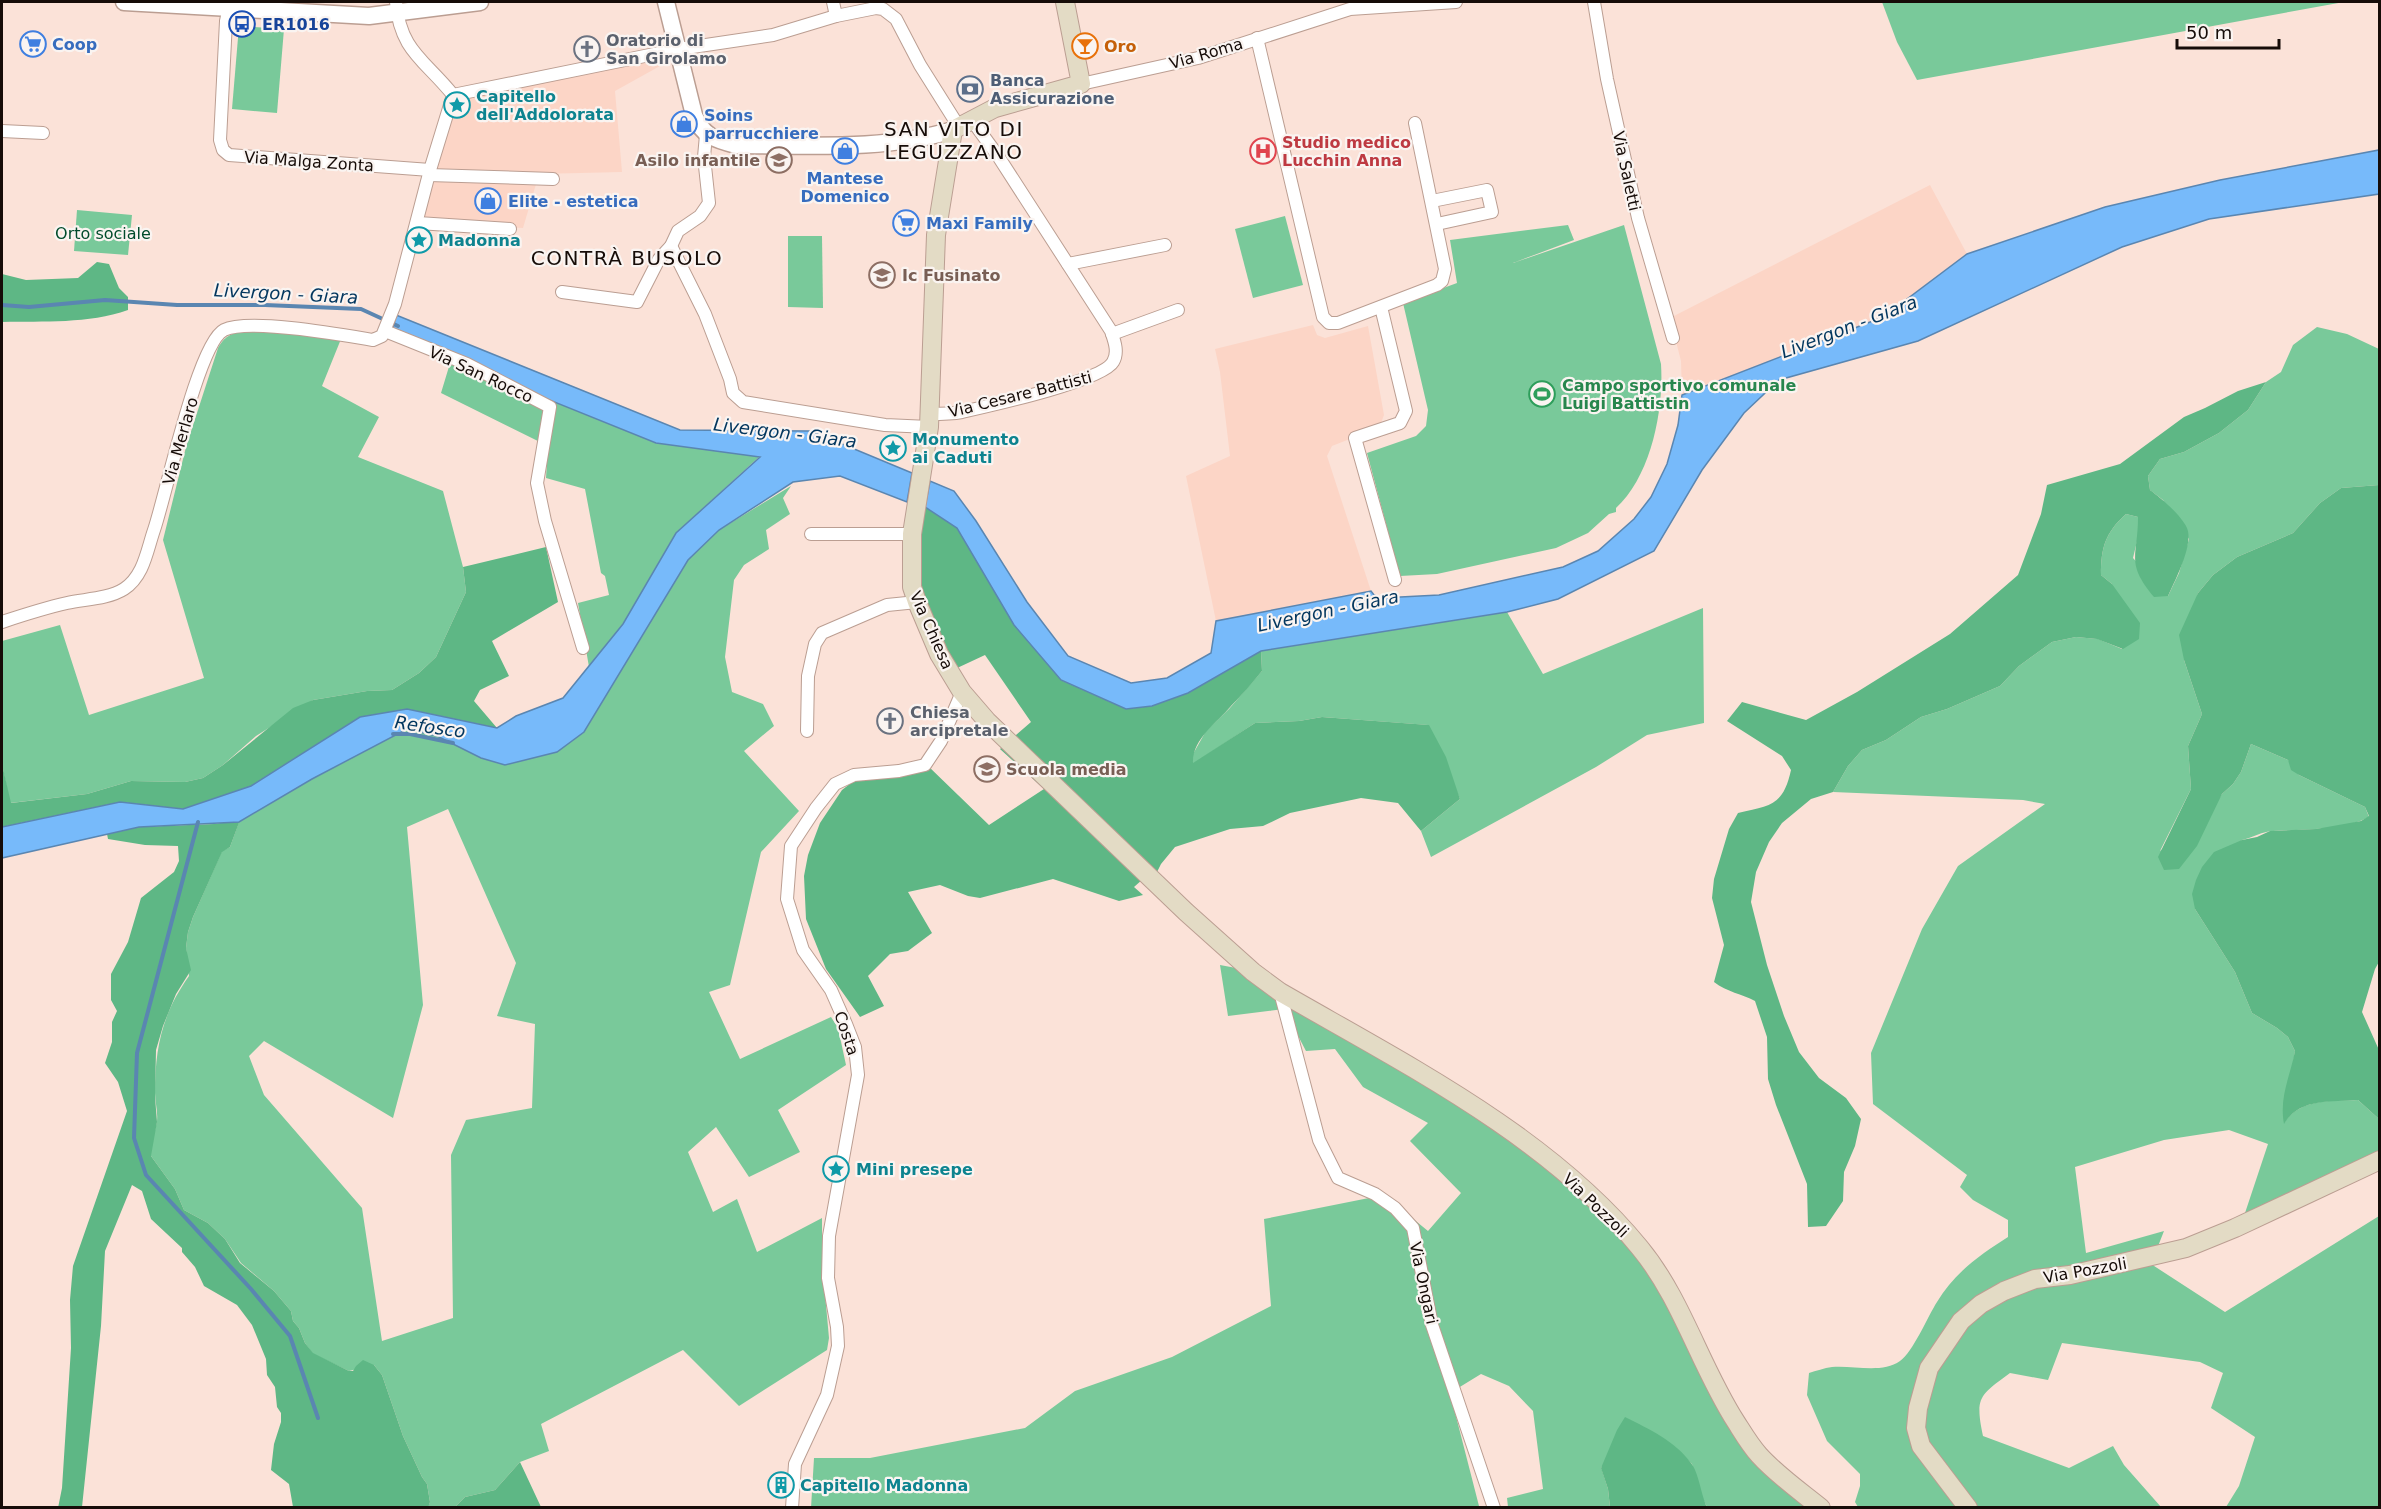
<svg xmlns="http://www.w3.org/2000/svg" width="2381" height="1509" font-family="'DejaVu Sans',sans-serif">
<rect width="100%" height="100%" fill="#fbe2d8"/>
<g fill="#fcd5c6">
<path d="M668 51 669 61 615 91 622 172 539 174 523 228 422 223 452 105 460 98Z"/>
<path d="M1930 185 1967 254 1883 317 1682 395 1681 361 1670 318Z"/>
<path d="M1313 325 1317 335 1325 338 1368 326 1384 415 1381 423 1375 429 1332 446 1327 456 1371 591 1216 621 1186 476 1230 456 1220 372 1215 349Z"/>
</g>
<g fill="#79c99a" fill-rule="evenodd">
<path d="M1882 2H2344L1917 80 1897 42Z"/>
<path d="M239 26 284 29 277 113 232 109Z"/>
<path d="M77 210 132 215 128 255 74 251Z"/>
<path d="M1285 216 1303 285 1253 298 1235 229Z"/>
<path d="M1568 225 1574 240 1513 263 1624 225 1661 364C1664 410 1651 476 1616 508V512L1609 514 1588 533 1556 548 1437 574 1400 576 1367 453 1416 436 1426 426 1428 410 1403 303 1457 283 1450 240Z"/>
<path d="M788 236H822L823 308 788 307Z"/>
<path d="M2317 327 2347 334 2379 349V485L2341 488 2320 503 2293 533 2237 557 2213 575 2198 593 2184 660 2202 714 2188 746 2191 789 2160 851 2214 806 2222 794 2233 784 2241 772 2251 744 2288 760 2299 775 2365 807 2369 817C2343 831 2302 829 2273 831 2263 831 2252 838 2242 840L2195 909 2235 972 2252 1013 2277 1028 2288 1037 2295 1051 2284 1123C2300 1098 2332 1101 2358 1100L2379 1119V1163L2239 1231 2268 1144 2229 1130 2164 1140 2075 1167 2086 1253 2164 1231 2151 1264 2225 1312 2379 1216V1507H2226L2239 1486 2255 1437 2211 1408 2223 1373 2200 1362 2062 1343 2048 1380 2010 1373C1979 1396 1975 1397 1983 1436L2069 1468 2113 1446 2124 1465 2161 1507H1858L1855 1502 1860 1486V1474L1827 1441 1807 1395 1809 1373C1816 1371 1824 1368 1832 1367 1853 1365 1882 1374 1900 1361 1913 1352 1928 1316 1937 1302 1954 1273 1981 1254 2008 1237V1220L1973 1200 1960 1187 1967 1175 1873 1104 1871 1053 1922 929 1958 866 2045 804 2023 800 1833 792 1848 766 1862 750 1886 740 1921 717 1947 709 2000 686 2019 666 2052 642 2076 637 2098 639 2122 649 2112 584 2101 575C2101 548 2105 533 2126 514L2138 517V537L2133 558 2168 596 2179 573 2189 539 2163 500 2150 490 2148 476 2160 459 2184 452 2219 433 2248 410 2266 382 2281 372 2293 345Z"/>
<path d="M244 331 306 333 341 339 322 386 379 417 358 457 443 491 463 567 466 592 436 657 419 673 392 690 367 691 313 700 256 736 223 765 203 778 185 782 131 781 87 794 10 803 2 764V641L60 625 89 715 204 678 163 540 186 447 218 348C225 336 230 334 244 331Z"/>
<path d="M451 360 656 443 760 456 676 533 623 624 589 667 578 603 609 595 605 576 601 573 585 489 546 478 548 446 441 393Z"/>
<path d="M791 486 783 498 790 514 766 530 769 549 744 565 734 580 725 657 732 692 763 704 774 726 744 751 799 811 761 852 730 985 709 992 740 1059 831 1017 838 1028 846 1065 778 1110 800 1152 749 1177 716 1127 688 1152 713 1212 737 1199 757 1252 822 1218V1261L829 1338 827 1350 739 1406 683 1350 541 1424 549 1451 520 1462 495 1490 465 1497 455 1507H428L430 1502 427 1484 422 1477 403 1436 382 1375 374 1365 349 1371 313 1354 305 1343 299 1328 293 1321 291 1311 274 1291 241 1263 225 1239 208 1223 184 1210 175 1189 151 1156C150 1145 155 1133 157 1121 158 1111 155 1102 155 1093 155 1048 162 1014 189 976L186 948 188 932 193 917 222 851 230 847 239 822 312 779 407 729 437 736 481 758 557 752 584 732 688 560 719 530ZM448 809 516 963 497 1016 535 1024 532 1108 466 1120 451 1155 453 1318 382 1341 362 1208 264 1095 249 1056 264 1041 393 1118 423 1005 407 827Z"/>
<path d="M1703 608 1704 723 1647 735 1596 767 1431 857 1421 831 1460 799 1428 725 1322 717 1299 721 1255 723 1193 764V754L1206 731 1229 709 1262 671 1261 651 1507 612 1543 674Z"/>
<path d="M1220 965 1252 971 1558 1171 1672 1293 1724 1411 1816 1507H1707L1702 1497 1692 1464 1675 1447 1601 1467 1608 1489 1610 1507H1508L1507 1498 1543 1489 1533 1411 1509 1386 1481 1374 1450 1393 1479 1506 1475 1507 811 1508 814 1458H870L1025 1428 1075 1391 1172 1357 1271 1306 1264 1219 1384 1195 1428 1231 1461 1193 1410 1141 1428 1123 1363 1087 1335 1049 1306 1051 1284 1009 1228 1016Z"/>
</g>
<g fill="#5eb785">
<path d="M97 262 109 264 119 288 128 297V310C88 324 44 321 2 322V274L26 280 78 278Z"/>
<path d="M2266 382 2248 410 2219 433 2184 452 2160 459 2148 476 2150 490C2161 498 2181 515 2187 528 2194 544 2175 581 2168 596L2154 597C2125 562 2138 557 2138 517L2126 514C2105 533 2101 548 2101 575L2112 584 2140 623 2139 639 2123 649 2097 639 2076 637 2052 642 2019 666 2000 686 1947 709 1921 717 1886 740 1862 750 1848 766 1833 792 1811 799 1782 823 1769 842 1756 872 1751 902 1767 965 1784 1016 1799 1052 1819 1078 1846 1098 1861 1119 1855 1146 1844 1172 1843 1201 1826 1226 1808 1227 1807 1184 1776 1105 1768 1079 1767 1037 1755 1001C1742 994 1727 992 1714 982L1724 945 1712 898 1714 879 1729 829 1738 813C1771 805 1783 806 1791 770L1782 756 1727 721 1742 702 1806 720 1857 692 1950 634 2018 575 2041 514 2047 485 2120 464 2184 417 2205 408 2238 391Z"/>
<path d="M2379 485 2380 960 2375 969 2362 1012 2379 1050V1119L2358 1100C2331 1102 2299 1098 2284 1124 2279 1097 2290 1077 2295 1051L2288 1037 2277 1028 2252 1013 2235 972 2195 909 2192 894 2196 880 2202 867 2214 852 2242 840 2257 837 2270 831 2316 829 2361 821 2369 816 2365 807 2299 775 2291 770 2288 760 2251 744 2241 772 2233 784 2222 794 2197 846 2179 869 2164 870 2158 857 2191 789 2188 746 2202 714 2184 660 2179 635 2198 593 2213 575 2237 557 2293 533 2320 503 2341 488Z"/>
<path d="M925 507 957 528 984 571 1061 680 1126 709 1152 706 1188 693 1261 651 1262 671C1252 683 1242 695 1231 706 1217 723 1192 739 1193 763L1255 723 1299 721 1322 717 1429 725 1446 757 1460 799 1421 831 1398 803 1361 798 1290 813 1263 826 1230 829 1175 847 1161 864 1156 874 1152 871 1134 887 1143 895 1119 901 1053 879 980 898 968 896 940 885 908 892 932 933 908 951 890 954 868 976 884 1006 860 1017 826 969 806 919 804 876 808 855 820 823 842 790 855 780 927 765 989 825 1044 789 1000 749 1031 722 985 655 955 669 916 590 918 551Z"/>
<path d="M546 547 558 602 492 641 509 676 480 690 474 701 497 728 407 709 360 717 251 786 183 809 120 802 2 827V764L11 803 87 794 131 781 185 782 203 778 223 765 293 708 313 700 367 691 392 690 419 673 436 657 466 592 463 567Z"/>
<path d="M240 820 230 847 222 852 193 917 188 932 186 948 191 970 176 994 163 1026 156 1050 155 1097 157 1122 151 1156 175 1189 184 1210 208 1223 225 1239 240 1263 274 1291 291 1311 293 1321 299 1328 305 1343 313 1353 349 1371H353L356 1366 363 1360 374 1365 382 1375 403 1436 422 1477 427 1484 430 1502 428 1508 293 1507 289 1484 271 1470 274 1444 281 1422V1413L277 1407 275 1387 267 1375 266 1359 252 1325 237 1305 204 1286 195 1267 182 1252V1248L151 1219 142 1191 132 1185 105 1251 101 1326 82 1507 58 1508 62 1488 71 1348 70 1300 73 1266 127 1111 118 1082 105 1063 112 1042V1022L117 1011 111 1000V974L128 942 141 898 174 872 179 861 178 846 145 845 108 839 107 834 139 827 214 824Z"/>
<path d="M1625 1417C1649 1429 1675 1441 1691 1463 1699 1473 1701 1495 1707 1507H1610L1608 1489 1601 1468 1617 1430Z"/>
<path d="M520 1462 541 1507H455L465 1497 495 1490Z"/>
</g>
<g fill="#77bafa" stroke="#5a86b1" stroke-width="1.5">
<path d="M2379 150V194L2209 219 2122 247 1918 341 1779 380 1744 413 1702 470 1654 551 1558 599 1507 612 1261 651 1188 693 1152 706 1126 709 1061 680 1014 625 957 528 925 507 930 481 954 491 976 521 1027 602 1068 656 1131 683 1167 678 1211 653 1216 621 1371 591 1374 595 1381 598 1439 595 1563 567 1598 551 1634 519 1651 497 1667 464 1678 425 1682 395 1883 317 1967 254 2105 207 2220 180Z"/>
<path d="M396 315 680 430 811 431 912 473 907 502 840 476 793 482 719 530 688 560 584 732 557 752 505 765 481 758 437 736 407 729 312 779 239 822 139 827 2 858V827L120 802 183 809 251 786 360 717 407 709 497 728 516 716 563 698 623 624 676 533 760 457 656 443 391 336Z"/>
</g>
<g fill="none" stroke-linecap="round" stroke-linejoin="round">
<g stroke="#5a86b1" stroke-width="4">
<path d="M2 305 29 307 105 300 177 305H265L361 309 398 326"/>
<path d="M393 734H410L453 743"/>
<path d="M198 822 137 1053 134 1138 146 1175 251 1289 290 1336 318 1418"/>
</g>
<g stroke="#bb9e92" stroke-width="14">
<g id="minor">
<path d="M230 2 226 21 220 140 223 150 229 155 430 170"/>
<path d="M396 2C400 51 425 60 453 95"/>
<path d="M833 2 836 16 876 8 883 9 896 19 920 65 959 127"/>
<path d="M1594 2 1607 79 1638 218 1673 338"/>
<path d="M1257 38 1323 317 1329 323H1338L1437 285 1442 281 1445 269 1415 123"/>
<path d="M1081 84 1198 58 1350 9 1456 2"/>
<path d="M453 95 679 49 773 35 836 16"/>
<path d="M2 131 43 133"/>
<path d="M429 175 553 179"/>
<path d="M1432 201 1487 190 1492 212 1437 224"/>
<path d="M418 223 510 229"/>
<path d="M671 246 705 314 730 379 733 393 743 402 885 425 929 427"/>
<path d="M1068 264 1165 245"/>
<path d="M562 292 637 302 659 259 671 246 678 231 700 216 709 203 704 157 706 135"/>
<path d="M1381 307 1406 411 1400 423 1355 438 1395 580"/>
<path d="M385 331 467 364 550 407 537 483 545 521 583 648"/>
<path d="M1112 334 1178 310"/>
<path d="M929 414C940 414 951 414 962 412 988 406 1102 381 1113 362 1119 352 1114 340 1111 331L998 156 971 119"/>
<path d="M811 534H912"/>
<path d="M2 622C23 615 45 608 67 603 85 599 108 599 124 589 144 576 147 550 154 530 166 495 198 343 224 330 249 318 343 335 373 340L382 336 395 304 430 170 453 95"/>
<path d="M807 731 808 676 815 644 822 633 887 605 917 602"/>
<path d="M1280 992 1319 1140 1338 1178 1375 1194 1395 1208 1413 1228 1432 1325 1494 1508"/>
<path d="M792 1508 795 1464 827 1395 838 1346 837 1327 828 1278 829 1236 858 1075 855 1047 846 1024 831 990 803 950 787 899 791 846 816 808 835 784 854 775 899 771 925 765 941 741 962 692"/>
</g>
</g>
<g stroke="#bb9e92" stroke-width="19">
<g id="tertiary">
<path d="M124 2 369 16 480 2"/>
<path d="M666 2 694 115C702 136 716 140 736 145 808 145 884 151 953 130"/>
</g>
</g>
<g stroke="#bb9e92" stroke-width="20">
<g id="secondary">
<path d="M1065 2 1081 84 995 108 953 130 936 235 929 427 912 534V587L917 602 939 654 962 692 987 721 1186 912 1253 972 1280 992C1403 1063 1549 1136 1640 1248 1682 1299 1700 1366 1736 1422 1743 1433 1750 1445 1759 1455 1777 1475 1800 1491 1821 1508"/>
<path d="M1968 1508 1921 1446 1916 1428 1918 1408 1929 1368 1961 1321 1981 1304 2004 1291 2035 1279 2070 1275 2186 1248 2235 1228 2380 1160"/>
</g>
</g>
<use href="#minor" stroke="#fff" stroke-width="12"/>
<use href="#tertiary" stroke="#fff" stroke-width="16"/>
<use href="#secondary" stroke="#e3dbc5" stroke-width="18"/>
</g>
<defs>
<g id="bus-ring" transform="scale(1.35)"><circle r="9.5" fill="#faf4f1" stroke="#1a4fb4" stroke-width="1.5"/><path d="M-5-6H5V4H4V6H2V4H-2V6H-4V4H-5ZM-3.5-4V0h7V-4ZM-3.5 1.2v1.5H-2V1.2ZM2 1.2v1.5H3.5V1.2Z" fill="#1a4fb4"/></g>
<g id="supermarket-ring" transform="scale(1.35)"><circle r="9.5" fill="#faf4f1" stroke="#3f7fe0" stroke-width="1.5"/><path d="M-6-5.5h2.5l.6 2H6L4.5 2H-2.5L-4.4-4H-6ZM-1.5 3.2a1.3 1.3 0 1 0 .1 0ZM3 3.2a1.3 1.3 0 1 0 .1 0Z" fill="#3f7fe0"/></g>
<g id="bar-ring" transform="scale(1.35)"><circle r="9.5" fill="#faf4f1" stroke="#e8710a" stroke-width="1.5"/><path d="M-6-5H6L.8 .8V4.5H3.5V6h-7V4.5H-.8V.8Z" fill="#e8710a"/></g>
<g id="church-ring" transform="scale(1.35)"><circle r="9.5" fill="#faf4f1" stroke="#6b7280" stroke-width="1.5"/><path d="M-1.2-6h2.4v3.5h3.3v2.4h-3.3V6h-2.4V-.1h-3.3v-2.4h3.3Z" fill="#6b7280"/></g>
<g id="bank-ring" transform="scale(1.35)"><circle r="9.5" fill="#faf4f1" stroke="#5c6f8a" stroke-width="1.5"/><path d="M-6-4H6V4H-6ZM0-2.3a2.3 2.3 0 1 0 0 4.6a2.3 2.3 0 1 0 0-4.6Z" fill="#5c6f8a"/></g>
<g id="sight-ring" transform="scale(1.35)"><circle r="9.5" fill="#faf4f1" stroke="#0f9aa8" stroke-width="1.5"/><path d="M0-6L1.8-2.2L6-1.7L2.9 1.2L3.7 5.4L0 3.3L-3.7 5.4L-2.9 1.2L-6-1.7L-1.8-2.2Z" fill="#0f9aa8"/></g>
<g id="shop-ring" transform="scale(1.35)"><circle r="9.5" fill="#faf4f1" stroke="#3f7fe0" stroke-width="1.5"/><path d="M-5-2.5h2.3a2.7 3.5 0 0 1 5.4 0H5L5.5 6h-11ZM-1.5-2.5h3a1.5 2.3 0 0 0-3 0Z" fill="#3f7fe0"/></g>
<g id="hospital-ring" transform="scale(1.35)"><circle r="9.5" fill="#faf4f1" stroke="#e0444e" stroke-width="1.5"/><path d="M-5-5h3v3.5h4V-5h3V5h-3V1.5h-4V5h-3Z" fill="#e0444e"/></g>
<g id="school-ring" transform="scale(1.35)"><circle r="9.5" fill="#faf4f1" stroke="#8d6e63" stroke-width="1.5"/><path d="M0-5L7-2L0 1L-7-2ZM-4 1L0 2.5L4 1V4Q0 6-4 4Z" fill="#8d6e63"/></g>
<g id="stadium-ring" transform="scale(1.35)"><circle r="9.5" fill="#faf4f1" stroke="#2e9e5b" stroke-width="1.5"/><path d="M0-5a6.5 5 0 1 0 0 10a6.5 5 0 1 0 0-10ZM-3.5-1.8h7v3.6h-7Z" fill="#2e9e5b"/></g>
<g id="building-ring" transform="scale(1.35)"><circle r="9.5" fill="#faf4f1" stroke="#0f9aa8" stroke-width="1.5"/><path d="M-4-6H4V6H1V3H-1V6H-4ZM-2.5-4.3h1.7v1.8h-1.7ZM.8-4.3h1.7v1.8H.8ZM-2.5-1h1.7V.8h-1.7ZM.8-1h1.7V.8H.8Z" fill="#0f9aa8"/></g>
</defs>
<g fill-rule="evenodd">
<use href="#bus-ring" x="242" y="24"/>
<use href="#supermarket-ring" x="33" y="44"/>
<use href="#bar-ring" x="1085" y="46"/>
<use href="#church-ring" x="587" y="49"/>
<use href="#bank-ring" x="970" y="89"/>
<use href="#sight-ring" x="457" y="105"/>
<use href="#shop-ring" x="684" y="124"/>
<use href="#shop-ring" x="845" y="151"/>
<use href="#hospital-ring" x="1263" y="151"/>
<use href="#school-ring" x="779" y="160"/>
<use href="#shop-ring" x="488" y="201"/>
<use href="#supermarket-ring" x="906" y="223"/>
<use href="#sight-ring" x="419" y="240"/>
<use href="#school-ring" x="882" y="275"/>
<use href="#stadium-ring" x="1542" y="394"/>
<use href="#sight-ring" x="893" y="448"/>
<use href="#church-ring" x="890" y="721"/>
<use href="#school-ring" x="987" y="769"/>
<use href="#sight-ring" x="836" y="1169"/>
<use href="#building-ring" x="781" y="1485"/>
</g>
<g text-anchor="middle" stroke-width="4.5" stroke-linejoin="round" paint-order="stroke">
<g font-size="16" font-weight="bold" fill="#164399" stroke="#faf4f1" text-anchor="start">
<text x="262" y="30">ER1016</text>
</g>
<g font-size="16" font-weight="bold" fill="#5b616d" stroke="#faf4f1" text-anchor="start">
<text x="606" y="46">Oratorio di<tspan x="606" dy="18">San Girolamo</tspan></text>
<text x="910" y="718">Chiesa<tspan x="910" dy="18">arcipretale</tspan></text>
</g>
<g font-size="16" font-weight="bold" fill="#366cbe" stroke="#faf4f1" text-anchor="start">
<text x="52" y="50">Coop</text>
<text x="704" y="121">Soins<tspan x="704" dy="18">parrucchiere</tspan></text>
<text x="845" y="184" text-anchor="middle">Mantese<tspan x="845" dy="18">Domenico</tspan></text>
<text x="508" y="207">Elite - estetica</text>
<text x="926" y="229">Maxi Family</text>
</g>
<g font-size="16" font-weight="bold" fill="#c56008" stroke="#faf4f1" text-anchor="start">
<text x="1104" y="52">Oro</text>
</g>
<g font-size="16" fill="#160c08" stroke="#faf4f1">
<text transform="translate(1206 53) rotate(-16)" y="6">Via Roma</text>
<text transform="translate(309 161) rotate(4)" y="6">Via Malga Zonta</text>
<text transform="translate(1627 171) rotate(78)" y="6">Via Saletti</text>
<text transform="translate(481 374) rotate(25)" y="6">Via San Rocco</text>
<text transform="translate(1020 394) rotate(-14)" y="6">Via Cesare Battisti</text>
<text transform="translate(180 441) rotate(-74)" y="6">Via Merlaro</text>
<text transform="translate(932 630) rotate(66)" y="6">Via Chiesa</text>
<text transform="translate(847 1033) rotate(71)" y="6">Costa</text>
<text transform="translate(1596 1205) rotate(44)" y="6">Via Pozzoli</text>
<text transform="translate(2085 1270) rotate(-10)" y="6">Via Pozzoli</text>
<text transform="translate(1424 1283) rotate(78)" y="6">Via Ongari</text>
</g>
<g font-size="16" font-weight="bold" fill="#4e5e75" stroke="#faf4f1" text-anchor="start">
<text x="990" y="86">Banca<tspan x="990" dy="18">Assicurazione</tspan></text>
</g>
<g font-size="16" font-weight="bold" fill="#0d838f" stroke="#faf4f1" text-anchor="start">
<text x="476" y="102">Capitello<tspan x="476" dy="18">dell'Addolorata</tspan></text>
<text x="438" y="246">Madonna</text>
<text x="912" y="445">Monumento<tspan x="912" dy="18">ai Caduti</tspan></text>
<text x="856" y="1175">Mini presepe</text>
<text x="800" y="1491">Capitello Madonna</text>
</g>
<g font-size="16" font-weight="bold" fill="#be3a42" stroke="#faf4f1" text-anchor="start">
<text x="1282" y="148">Studio medico<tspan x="1282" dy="18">Lucchin Anna</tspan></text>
</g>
<g font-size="16" font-weight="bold" fill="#785e54" stroke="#faf4f1" text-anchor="start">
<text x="760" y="166" text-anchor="end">Asilo infantile</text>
<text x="902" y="281">Ic Fusinato</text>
<text x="1006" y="775">Scuola media</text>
</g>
<g font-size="16" fill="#004b2b" stroke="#faf4f1">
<text x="103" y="239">Orto sociale</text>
</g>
<g font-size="16" font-weight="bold" fill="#27864d" stroke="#faf4f1" text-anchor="start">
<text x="1562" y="391">Campo sportivo comunale<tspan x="1562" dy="18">Luigi Battistin</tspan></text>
</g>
<g font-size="18" font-style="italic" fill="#02365e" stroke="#faf4f1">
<text transform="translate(286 294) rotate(3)" y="6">Livergon - Giara</text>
<text transform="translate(1849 327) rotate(-21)" y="6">Livergon - Giara</text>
<text transform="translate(785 433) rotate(7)" y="6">Livergon - Giara</text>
<text transform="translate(1328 611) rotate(-12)" y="6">Livergon - Giara</text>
<text transform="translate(430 727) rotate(8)" y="6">Refosco</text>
</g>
<g font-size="20" letter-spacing="1.5" fill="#160c08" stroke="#faf4f1">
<text x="954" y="136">SAN VITO DI<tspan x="954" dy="23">LEGUZZANO</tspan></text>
<text x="627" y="265">CONTRÀ BUSOLO</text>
</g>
</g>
<rect width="2381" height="1509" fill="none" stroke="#160c08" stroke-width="6"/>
<path d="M2177 39v9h102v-9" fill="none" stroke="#160c08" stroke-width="3"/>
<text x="2186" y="39" font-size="18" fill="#160c08" stroke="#faf4f1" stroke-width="4.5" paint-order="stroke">50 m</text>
</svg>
